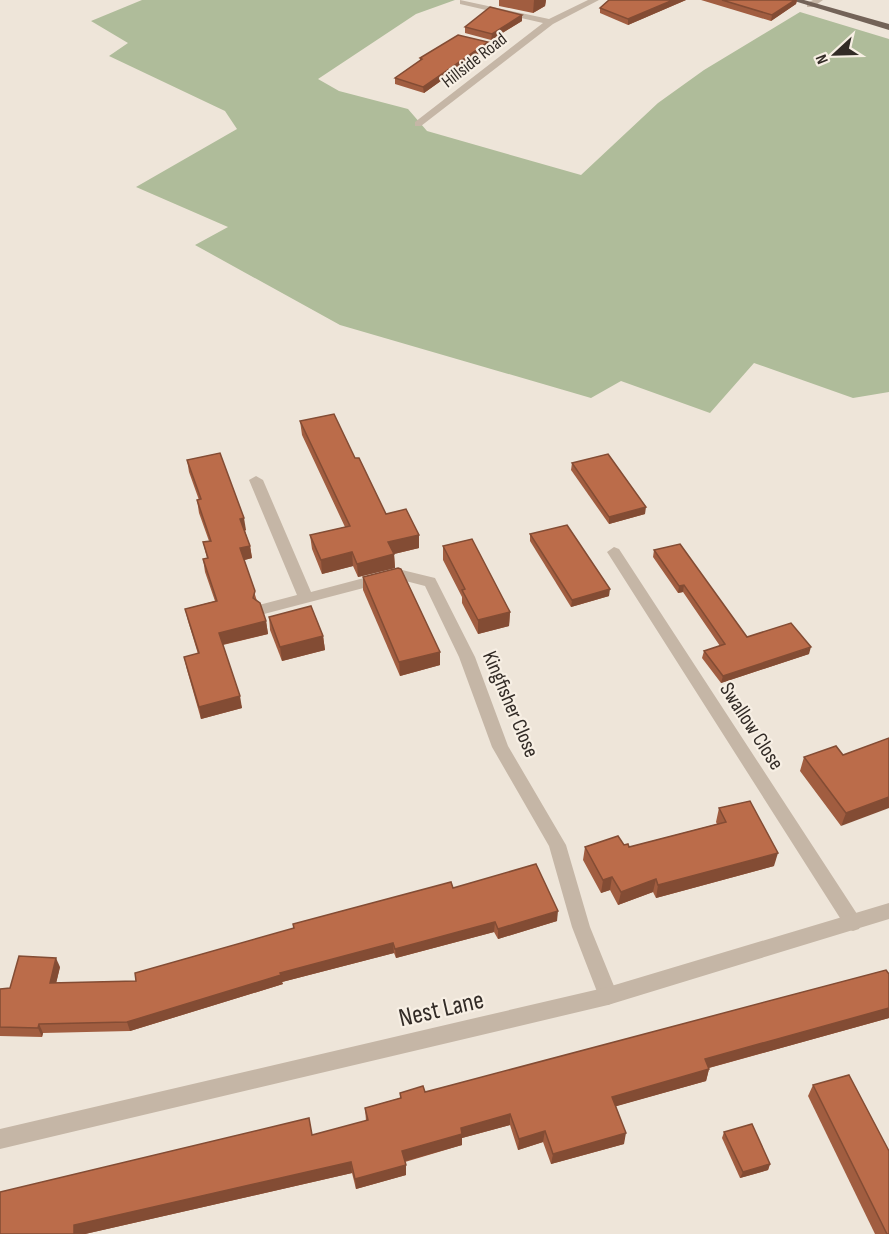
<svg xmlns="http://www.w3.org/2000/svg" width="889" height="1234" font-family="'Sofia Sans Condensed',sans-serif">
<rect width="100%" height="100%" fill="#eee5d9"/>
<path fill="#afbc9a" d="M142 0H455L416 14 318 79 339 91 408 109 427 131 581 175 658 103 704 70 800 12 889 39V392L853 398 754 363 710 413 621 381 591 398 340 325 195 245 228 227 136 187 237 129 225 111 109 56 128 43 91 21Z"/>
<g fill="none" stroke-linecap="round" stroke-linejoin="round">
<path fill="#c5b6a6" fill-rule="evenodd" d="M813 0H823L813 7H807V3Z"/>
<g fill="#c5b6a6" fill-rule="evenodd">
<path d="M460 0 549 19 588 0H599L553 24 421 126H415V122L543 23 460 4Z"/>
<path d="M256 476 263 480 311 592 398 569 435 578 475 657 508 746 566 845 590 927 618 996 615 1002 608 1005 601 1002 572 927 549 846 492 747 459 657 425 586 398 579 264 614 259 613 257 609 259 605 297 595 249 480Z"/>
<path d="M614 547 619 549 859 917 862 923 859 929 853 931 847 929 609 555 607 552Z"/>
</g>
<path fill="#c5b6a6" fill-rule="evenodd" d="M889 903V919L608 1005 0 1149V1129L608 987Z"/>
<path fill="#736358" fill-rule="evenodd" d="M791 0H804L889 24V30Z"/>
</g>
<g fill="#a15d40">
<path d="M499 0H546L545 6 533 13 499 6Z"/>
<path d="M609 0H686L628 25 600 13V8Z"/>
<path d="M701 0H797L796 4 771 21Z"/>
<path d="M522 21 491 40 465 33V27Z"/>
<path d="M488 42 487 48 424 93 395 84V78L420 61V58Z"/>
<path d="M300 421 355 458 386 514 419 535V548L394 554 395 568 358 577 353 566 322 574 312 549 310 535 345 527 302 435Z"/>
<path d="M187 460 246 530 245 531 250 546 252 558 244 560 257 601 266 621 268 634 223 645 242 708 201 719 187 670 184 657 198 654 188 621 185 609 215 601 205 572 203 559 207 558 203 542 209 541 199 513 197 500H199L189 472Z"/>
<path d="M572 463 645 514 609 524 571 470Z"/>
<path d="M530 534 609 596 571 607 530 541Z"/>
<path d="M443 546 510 612 509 626 478 634 462 603V597L443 560Z"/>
<path d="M654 550 747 637 809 654 721 683 702 658 704 651 720 646 683 592 678 593 653 557Z"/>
<path d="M363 577 440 665 400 676 363 590Z"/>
<path d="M269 617 323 636 325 650 282 661 270 630Z"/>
<path d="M889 738 841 826 800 771 804 757 843 755Z"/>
<path d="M719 808 774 866 656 898 653 892 618 905 610 890 601 893 583 860 585 847 624 845 629 847 717 824 716 822Z"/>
<path d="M453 888 557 921 498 939 494 932 396 958 394 953 282 982 283 984 130 1031 43 1033 42 1037 0 1036V989L10 988 60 967 56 983 136 981Z"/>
<path d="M889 974V1018L709 1068V1069L706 1081 616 1106 624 1144 551 1164 543 1142 518 1150 510 1125 462 1138V1145L405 1162 406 1175 356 1189 352 1173 85 1234H0L312 1135 366 1121 365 1108 400 1098V1093L425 1092Z"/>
<path d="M813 1085 889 1234H875L808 1096Z"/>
<path d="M724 1132 770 1164 768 1170 740 1178 722 1138Z"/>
</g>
<g fill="#834c34">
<path d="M534 0H546L545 6 533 13Z"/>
<path d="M673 0H686L628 25V19Z"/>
<path d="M795 0H797L796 4 771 21 772 15Z"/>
<path d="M522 15V21L491 40 492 34Z"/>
<path d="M488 42 487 48 424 93 423 87Z"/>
<path d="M646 507 645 514 609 524V517Z"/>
<path d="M244 518 246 530 242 531 240 519Z"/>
<path d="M419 535V548L394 554 395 568 358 577 357 564 388 542Z"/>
<path d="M250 546 252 558 241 561 240 548Z"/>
<path d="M352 552 353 566 322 574 321 560Z"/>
<path d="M684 585 683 592 678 593 679 586Z"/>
<path d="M610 589 609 596 571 607 572 600Z"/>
<path d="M510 612 509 626 478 634V620Z"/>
<path d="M266 621 268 634 221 645 219 633Z"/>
<path d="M323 636 325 650 282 661 280 647Z"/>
<path d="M811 647 809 654 721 683 723 676Z"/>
<path d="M440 652V665L400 676 399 662Z"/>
<path d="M240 696 242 708 201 719 199 707Z"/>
<path d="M889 797V808L841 826 846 813Z"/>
<path d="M778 853 774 866 656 898 658 885Z"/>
<path d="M612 877 610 890 601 893 603 880Z"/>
<path d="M656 879 653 892 618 905 621 892Z"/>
<path d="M558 911 557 921 498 939V929Z"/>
<path d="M495 922 494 932 396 958 395 949Z"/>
<path d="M393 943 394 953 282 982 283 984 130 1031 127 1022 280 973Z"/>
<path d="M56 958 60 967 54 992 50 983Z"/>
<path d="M889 1008V1018L701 1070 705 1059Z"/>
<path d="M39 1024 43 1033 42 1037 38 1028Z"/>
<path d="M709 1069 706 1081 610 1108 612 1097Z"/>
<path d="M510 1114V1125L462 1138V1145L402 1162V1151L461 1128Z"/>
<path d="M545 1131 543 1142 518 1150 519 1139Z"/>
<path d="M626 1133 624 1144 551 1164 553 1154Z"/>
<path d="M351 1162 352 1173 85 1234H74V1225Z"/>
<path d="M770 1164 768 1170 740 1178 743 1172Z"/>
<path d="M406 1165V1175L356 1189 355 1179Z"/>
</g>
<g fill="#bb6c4a" stroke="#834c34" stroke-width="1.5">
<path d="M609 0H673L628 19 600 8Z"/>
<path d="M722 0H795L772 15Z"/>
<path d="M490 7 522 15 492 34 465 27Z"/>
<path d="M458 35 488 42 423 87 395 78 422 59 420 58Z"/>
<path d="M334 414 355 458H359L386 514 406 509 419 535 388 542 394 554 357 564 352 552 321 560 310 535 350 526 300 421Z"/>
<path d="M220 453 244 518 240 519 250 546 240 548 255 591 253 598 260 603 266 621 219 633 240 696 199 707 184 657 199 653 185 609 217 601 203 559 208 558 203 542 211 541 197 500 201 499 187 460Z"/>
<path d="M608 454 646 507 609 517 572 463Z"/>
<path d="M567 525 610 589 572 600 530 534Z"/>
<path d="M472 539 510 612 478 620 462 590 465 589 443 546Z"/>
<path d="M680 544 747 637 791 623 811 647 723 676 704 651 725 644 684 585 679 586 654 550Z"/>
<path d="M398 568 401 569 440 652 399 662 363 577Z"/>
<path d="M311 606 323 636 280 647 269 617Z"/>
<path d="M889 738V797L846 813 804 757 836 746 843 755Z"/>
<path d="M750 801 778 853 658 885 656 879 621 892 612 877 603 880 585 847 618 836 624 845 628 844 629 847 726 822 719 808Z"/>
<path d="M536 864 558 911 498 929 495 922 395 949 393 943 280 973 281 975 127 1022 39 1024 38 1028 0 1027V989L10 988 19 956 56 958 50 983 136 981 135 973 294 928 293 924 451 882 453 888Z"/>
<path d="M886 970 889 974V1008L705 1059 709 1069 612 1097 626 1133 553 1154 545 1131 519 1139 510 1114 461 1128 462 1134 402 1151 406 1165 355 1179 351 1162 74 1225V1234H0V1192L309 1118 312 1135 368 1120 365 1108 401 1098 400 1093 423 1086 425 1092 448 1086Z"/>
<path d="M849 1075 889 1151V1234H887L813 1085Z"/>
<path d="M752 1124 770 1164 743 1172 724 1132Z"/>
</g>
<g text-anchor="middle" stroke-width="4.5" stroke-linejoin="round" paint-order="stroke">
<g font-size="18" fill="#322b26" stroke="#f7efe4">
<text transform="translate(474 60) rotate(-38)" y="6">Hillside Road</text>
</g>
<g font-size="21" fill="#322b26" stroke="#f7efe4">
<text transform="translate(511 704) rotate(67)" y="7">Kingfisher Close</text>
<text transform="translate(752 726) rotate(57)" y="7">Swallow Close</text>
</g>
<g font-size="26" fill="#322b26" stroke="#f7efe4">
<text transform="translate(441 1008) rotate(-13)" y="9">Nest Lane</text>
</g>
</g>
<g transform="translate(835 54) rotate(248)" stroke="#f7efe4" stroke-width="4.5" paint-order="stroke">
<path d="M0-4.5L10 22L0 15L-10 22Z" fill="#322b26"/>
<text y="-9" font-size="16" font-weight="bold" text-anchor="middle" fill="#322b26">N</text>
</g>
</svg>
